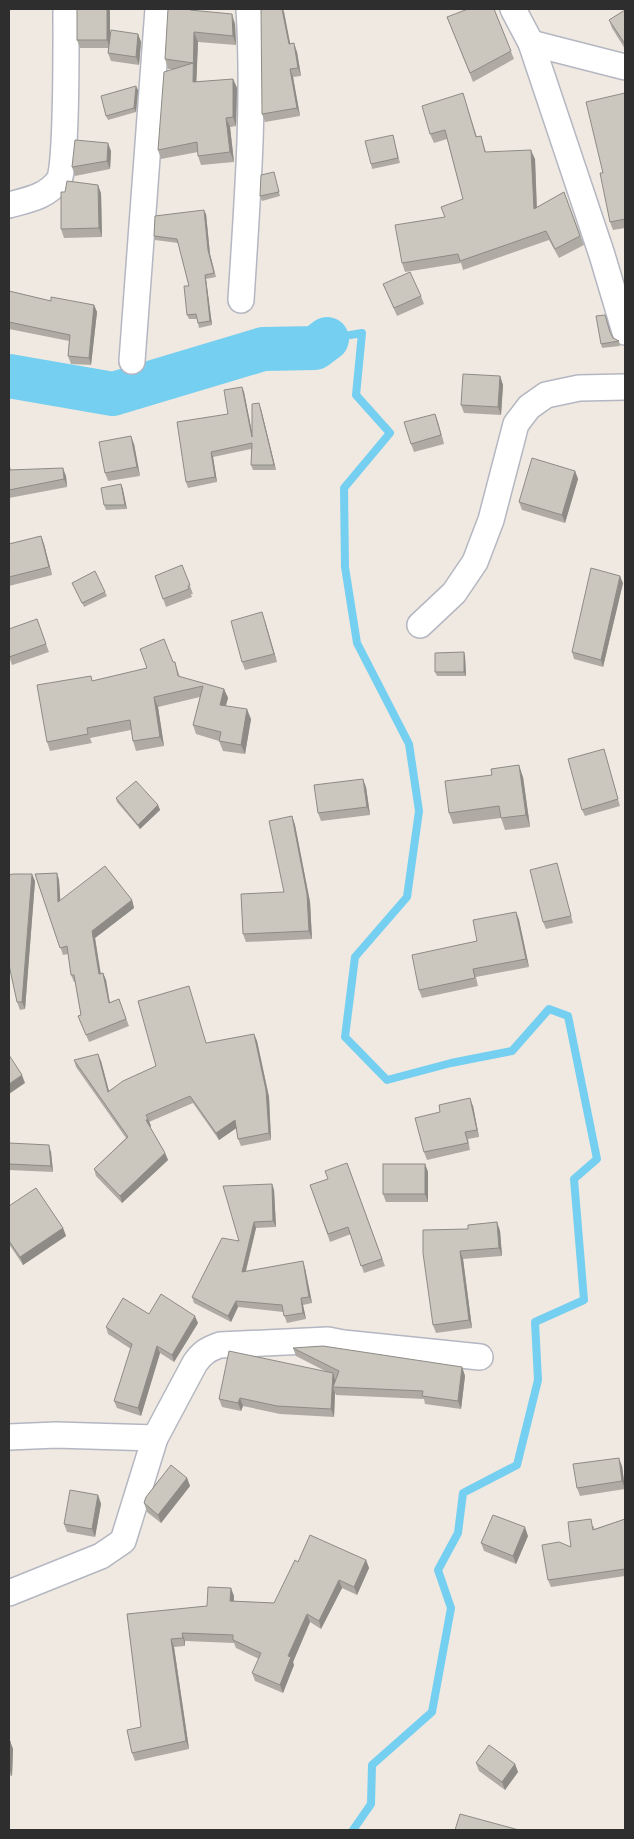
<svg xmlns="http://www.w3.org/2000/svg" width="634" height="1839" font-family="'IBM Plex Sans',sans-serif">
<rect width="100%" height="100%" fill="#efe9e1"/>
<g fill="none" stroke-linecap="round" stroke-linejoin="round">
<path stroke="#75cff0" stroke-width="8" d="M327 339 362 333 356 395 390 433 344 488 345 567 357 643 409 744 419 811 407 897 355 957 345 1037 387 1080 451 1063 512 1051 549 1009 568 1016 597 1159 574 1179 584 1300 535 1322 538 1380 517 1465 463 1493 458 1533 438 1570 451 1608 432 1712 372 1765 371 1804 353 1830"/>
<path stroke="#75cff0" stroke-width="44" d="M9 376 113 394 263 349 315 348 327 339"/>
<g stroke="#b4b7c1" stroke-width="28">
<g id="minor">
<path d="M513 9 531 43 602 255 625 332"/>
<path d="M531 43 625 67"/>
<path d="M9 205C27 200 47 197 59 180 67 168 66 33 66 9"/>
<path d="M241 300C247 203 255 106 249 9"/>
<path d="M132 361 158 9"/>
<path d="M420 625 454 593 475 562 491 520 516 424 529 407 546 395 579 388 625 387"/>
<path d="M9 1437 56 1435 155 1438"/>
<path d="M9 1593 101 1556 123 1541 155 1438 195 1363C202 1353 208 1349 220 1345L328 1340 343 1343 480 1357"/>
</g>
</g>
<use href="#minor" stroke="#fff" stroke-width="25"/>
</g>
<g fill="#afaba4">
<path d="M77 9H109L110 40 138 34 141 42 139 65 111 61 108 53 109 48H80L77 40Z"/>
<path d="M194 9V10L235 24 236 45 198 42 196 82 233 79 237 88 236 126 230 127 234 162 201 165 198 156V152L161 159 158 150 172 69H168L165 59Z"/>
<path d="M494 9 514 59 473 82 447 17Z"/>
<path d="M625 10V49L612 28 609 20Z"/>
<path d="M284 12 290 44 297 52 301 76 293 77 300 116 265 122 262 114Z"/>
<path d="M138 90 136 112 108 120 106 116Z"/>
<path d="M463 93 477 137 481 136 486 152 535 159 537 207 564 192 584 245 559 258 549 240 463 270 461 263 405 272 402 263 463 199 447 139 434 143 430 134Z"/>
<path d="M625 93V228L613 230 610 222 603 173Z"/>
<path d="M393 135 400 163 372 169 371 164Z"/>
<path d="M111 151 110 169 75 176 72 167Z"/>
<path d="M274 172 280 196 262 201 260 196Z"/>
<path d="M101 193 102 237 64 238 61 229Z"/>
<path d="M206 214 210 254 216 277 206 279 212 325 199 328 197 319H189L187 315 189 286 178 243 155 240 154 236Z"/>
<path d="M383 284 421 296 424 304 397 316Z"/>
<path d="M9 291 51 301 94 305 97 312 91 365 71 364 68 356 69 341 9 329Z"/>
<path d="M610 333 613 338 619 341 620 346 602 348 601 344Z"/>
<path d="M500 376 503 385 501 415 464 413 461 405Z"/>
<path d="M242 387 244 392 252 432 261 409 276 470H253L251 465V449L213 457 217 482 188 488 186 482 228 414Z"/>
<path d="M435 414 444 444 414 452 411 444Z"/>
<path d="M134 444 140 476 108 481 105 473Z"/>
<path d="M9 463 11 470 66 476 67 487 9 498Z"/>
<path d="M575 471 578 479 565 523 522 510 519 502Z"/>
<path d="M121 484 127 509 106 510 104 505Z"/>
<path d="M41 536 44 544 52 575 9 586V544Z"/>
<path d="M182 565 193 594H191L192 597 166 607 155 576Z"/>
<path d="M72 583 105 592 107 596 84 607Z"/>
<path d="M623 583 603 667 574 659 572 652Z"/>
<path d="M37 619 49 652 12 665 9 656Z"/>
<path d="M265 621 277 662 245 670 242 662Z"/>
<path d="M465 656 466 676H437L435 672Z"/>
<path d="M175 662 180 677 224 689 228 698 226 706 251 719 245 754 223 751 219 741 196 734 193 725 200 697 158 707 164 746 136 751 133 741 131 730 90 738 92 743 50 751 47 742 93 681Z"/>
<path d="M604 749 620 806 585 816 582 810Z"/>
<path d="M492 775 523 777 530 827 505 830 501 818 453 824 449 813Z"/>
<path d="M366 787 370 815 321 821 318 813Z"/>
<path d="M116 798 158 805 160 810 140 829 117 802Z"/>
<path d="M292 816 295 825 310 902 312 939 246 942 243 934 284 892Z"/>
<path d="M559 870 573 923 546 929 543 922Z"/>
<path d="M57 873 59 880 60 901 132 900 134 908 95 938 100 973H103L106 980 110 1003 119 999 129 1026 89 1042 78 1016 81 1015 75 982H74L71 975 68 954 63 955 35 874Z"/>
<path d="M9 875 35 881 25 1009 20 1010 17 1002 11 972H9Z"/>
<path d="M516 912 519 920 529 967 476 977 478 986 422 998 419 990 477 941Z"/>
<path d="M191 993 206 1043 254 1034 257 1041 269 1097 271 1140 241 1146 238 1139 236 1128 219 1140 193 1103 149 1122 151 1126 150 1127 165 1153 168 1160 122 1203 96 1176 94 1169 126 1138 76 1067 74 1060 101 1061 109 1091 156 1066Z"/>
<path d="M473 1106 479 1137 468 1139 470 1150 427 1160 424 1152Z"/>
<path d="M9 1143 51 1152 53 1172 9 1170Z"/>
<path d="M347 1163 385 1266 364 1273 351 1234 330 1242 310 1185 328 1179Z"/>
<path d="M425 1164 428 1172V1202H386L383 1194Z"/>
<path d="M272 1184 274 1190 276 1227 256 1228 246 1271 305 1268 312 1303 303 1305 306 1319 287 1323 283 1312 238 1307 231 1322 194 1303 192 1297 239 1241Z"/>
<path d="M9 1206 63 1228 66 1236 23 1265 9 1244Z"/>
<path d="M497 1222 500 1231 502 1256 463 1259 472 1328 436 1333 433 1325 468 1229Z"/>
<path d="M149 1314 198 1323 174 1362 160 1353 141 1416 117 1408 114 1401 131 1349 108 1334 106 1327Z"/>
<path d="M293 1348 462 1367 465 1376 461 1409 425 1404 424 1399 336 1395 335 1393 334 1417 280 1414 243 1406 241 1411 222 1407 219 1399 329 1373 296 1356Z"/>
<path d="M622 1466 625 1489 580 1496 577 1488Z"/>
<path d="M187 1478 190 1486 161 1523 147 1512 144 1503Z"/>
<path d="M98 1495 101 1504 95 1537 67 1532 64 1524Z"/>
<path d="M625 1519V1576L551 1587 548 1580 571 1547 594 1526V1529Z"/>
<path d="M528 1536 516 1564 484 1551 481 1543Z"/>
<path d="M366 1560 369 1568 357 1595 342 1588 321 1629 310 1622 293 1662 294 1665 283 1693 255 1681 252 1673 259 1659 236 1648 234 1643 185 1641V1646L174 1647 189 1749 135 1761 132 1753 141 1727 127 1614 207 1606 234 1596V1601L274 1603 298 1562Z"/>
<path d="M9 1741H10L13 1749 12 1776 9 1775Z"/>
<path d="M476 1763 515 1764 518 1772 505 1790 479 1771Z"/>
</g>
<g fill="#8e8b86">
<path d="M107 9H109L110 11V48L107 40Z"/>
<path d="M282 9H283L284 12 292 53 289 44Z"/>
<path d="M232 14 235 24 236 45 233 36Z"/>
<path d="M194 32 198 42 196 92 193 82Z"/>
<path d="M138 34 141 42 139 65 136 57Z"/>
<path d="M294 43 297 52 301 76 298 68Z"/>
<path d="M290 69 293 77 300 116 297 108Z"/>
<path d="M233 79 237 88 236 126 233 117Z"/>
<path d="M136 86 138 90 136 112 134 108Z"/>
<path d="M226 118 230 127 234 162 230 152Z"/>
<path d="M108 143 111 151 110 169 107 161Z"/>
<path d="M531 150 535 159 537 218 534 209Z"/>
<path d="M98 185 101 193 102 237 99 228Z"/>
<path d="M204 210 206 214 210 254 216 277 208 250Z"/>
<path d="M205 275 206 279 212 325 210 321Z"/>
<path d="M94 305 97 312 91 365 89 358Z"/>
<path d="M500 376 503 385 501 415 498 407Z"/>
<path d="M242 387 244 392 254 443 252 437Z"/>
<path d="M259 403 261 409 276 470 274 465Z"/>
<path d="M435 414 438 422 444 444 441 435Z"/>
<path d="M131 436 134 444 140 476 137 467Z"/>
<path d="M211 452 213 457 217 482 215 477Z"/>
<path d="M63 468 66 476 67 487 64 479Z"/>
<path d="M575 471 578 479 565 523 562 515Z"/>
<path d="M121 484 123 489 127 509 125 505Z"/>
<path d="M41 536 44 544 52 575 49 567Z"/>
<path d="M620 576 623 583 603 667 601 660Z"/>
<path d="M262 612 265 621 277 662 274 654Z"/>
<path d="M464 652 465 656 466 676 464 672Z"/>
<path d="M224 689 228 698 223 714 220 705Z"/>
<path d="M154 697 158 707 164 746 160 737Z"/>
<path d="M247 709 251 719 245 754 241 745Z"/>
<path d="M519 765 523 777 530 827 526 815Z"/>
<path d="M363 779 366 787 370 815 367 807Z"/>
<path d="M158 805 160 810 140 829 138 825Z"/>
<path d="M292 816 295 825 310 902 312 939 309 931Z"/>
<path d="M57 873 59 880 61 910 58 902Z"/>
<path d="M32 874 35 881 25 1009 22 1002Z"/>
<path d="M132 900 134 908 95 938 102 981 99 974 92 931Z"/>
<path d="M516 912 519 920 529 967 526 959Z"/>
<path d="M103 973 106 980 111 1011 109 1003Z"/>
<path d="M254 1034 257 1041 269 1097 271 1140 269 1133Z"/>
<path d="M98 1054 101 1061 111 1099 108 1092Z"/>
<path d="M22 1075 25 1083 9 1094V1084Z"/>
<path d="M470 1098 473 1106 479 1137 477 1130Z"/>
<path d="M148 1119 151 1126 149 1128 146 1120Z"/>
<path d="M235 1120 238 1127 219 1140 216 1133Z"/>
<path d="M49 1145 51 1152 53 1172 51 1166Z"/>
<path d="M165 1153 168 1160 122 1203 120 1196Z"/>
<path d="M425 1164 428 1172V1202L425 1194Z"/>
<path d="M272 1184 274 1190 276 1227 273 1221Z"/>
<path d="M254 1222 256 1228 244 1278 242 1272Z"/>
<path d="M497 1222 500 1231 502 1256 499 1248Z"/>
<path d="M63 1228 66 1236 23 1265 20 1257Z"/>
<path d="M460 1251 463 1259 472 1328 469 1320Z"/>
<path d="M303 1261 305 1268 312 1303 309 1297Z"/>
<path d="M301 1298 303 1305 306 1319 303 1313Z"/>
<path d="M236 1301 238 1307 231 1322 228 1316Z"/>
<path d="M195 1316 198 1323 174 1362 172 1355Z"/>
<path d="M157 1346 160 1353 141 1416 138 1408Z"/>
<path d="M462 1367 465 1376 461 1409 458 1401Z"/>
<path d="M333 1373 336 1382 333 1387 335 1393 334 1417 331 1409Z"/>
<path d="M240 1398 243 1406 241 1411 238 1403Z"/>
<path d="M619 1458 622 1466 625 1489 622 1481Z"/>
<path d="M187 1478 190 1486 161 1523 158 1515Z"/>
<path d="M98 1495 101 1504 95 1537 92 1529Z"/>
<path d="M525 1527 528 1536 516 1564 513 1556Z"/>
<path d="M366 1560 369 1568 357 1595 354 1587Z"/>
<path d="M339 1580 342 1588 321 1629 319 1621Z"/>
<path d="M231 1588 234 1596 233 1609 230 1601Z"/>
<path d="M307 1614 310 1622 293 1662 294 1665 283 1693 280 1685 288 1656Z"/>
<path d="M182 1633 185 1641V1646L183 1638Z"/>
<path d="M171 1639 174 1647 189 1749 186 1741Z"/>
<path d="M10 1741 13 1749 12 1776 9 1767Z"/>
<path d="M515 1764 518 1772 505 1790 502 1782Z"/>
</g>
<g fill="#cbc7bf" stroke="#8e8b86">
<rect x="77" y="9" width="30" height="31"/>
<path d="M168 9H190V10L232 14 233 36 194 32 193 82 233 79V117L226 118 230 152 198 156 197 142 158 150 164 72 193 63 165 59Z"/>
<path d="M261 9H282L289 44 294 43 298 68 290 69 297 108 262 114Z"/>
<path d="M468 9H494L511 51 470 73 447 17Z"/>
<path d="M625 10V44L609 20Z"/>
<path d="M111 30 138 34 136 57 108 53Z"/>
<path d="M136 86 134 108 106 116 101 96Z"/>
<path d="M463 93 476 137 481 136 485 152 531 150 534 209 564 192 580 236 555 249 546 231 460 261 458 254 402 263 395 225 445 217 441 207 463 199 445 130 430 134 422 106Z"/>
<path d="M625 93V219L610 222 600 173H603L586 102Z"/>
<path d="M393 135 398 158 371 164 365 141Z"/>
<path d="M75 140 108 143 107 161 72 167Z"/>
<path d="M274 172 279 192 260 196 261 175Z"/>
<path d="M67 181 98 185 99 228 61 229V192H65Z"/>
<path d="M204 210 208 250 214 273 205 275 210 321 198 323 196 314 187 315 184 286H189L177 239 154 236 155 216Z"/>
<path d="M410 272 421 296 394 308 383 284Z"/>
<path d="M9 291 51 301V297L94 305 89 358 68 356 70 335 9 322Z"/>
<path d="M605 315 610 332 613 338 619 341 601 344 596 316Z"/>
<path d="M463 374 500 376 498 407 461 405Z"/>
<path d="M242 387 252 437V404L259 403 274 465H251L252 443 211 452 215 477 186 482 177 422 228 414 224 390Z"/>
<path d="M435 414 441 435 411 444 404 422Z"/>
<path d="M131 436 137 467 105 473 99 442Z"/>
<path d="M532 458 575 471 562 515 519 502Z"/>
<path d="M63 468 64 479 9 490V469V470Z"/>
<path d="M121 484 125 505H104L101 488Z"/>
<path d="M41 536 49 567 9 577V544Z"/>
<path d="M182 565 190 585 188 586 189 589 163 599 155 576Z"/>
<path d="M591 568 620 576 601 660 572 652Z"/>
<path d="M95 571 105 592 82 603 72 583Z"/>
<path d="M262 612 274 654 242 662 231 621Z"/>
<path d="M37 619 46 644 9 657V629Z"/>
<path d="M164 639 173 662H175L178 676 224 689 220 705 247 709 241 745 219 741 221 732 193 725 203 686 154 697 160 737 133 741 130 720 87 728 88 734 47 742 37 685 91 676 92 681 147 668 140 649Z"/>
<path d="M464 652V672H435V653Z"/>
<path d="M604 749 618 799 582 810 568 759Z"/>
<path d="M519 765 526 815 501 818 499 806 449 813 445 781 492 775 491 769Z"/>
<path d="M363 779 367 807 318 813 314 785Z"/>
<path d="M136 781 158 805 138 825 116 798Z"/>
<path d="M292 816 307 894 309 931 243 934 241 894 284 892 269 821Z"/>
<path d="M557 863 571 916 543 922 530 870Z"/>
<path d="M105 866 132 900 92 931 99 974 103 973 109 1003 119 999 126 1019 86 1035 78 1016 81 1015 74 975H71L67 946 60 948 35 874 57 873 58 902Z"/>
<path d="M13 874H32L22 1002H17L9 965V875Z"/>
<path d="M516 912 526 959 473 969 475 978 419 990 412 955 477 941 473 920Z"/>
<path d="M189 986 206 1043 254 1034 266 1090 269 1133 238 1139 235 1120 216 1133 190 1096 146 1115 148 1119 146 1120 165 1153 120 1196 94 1169 128 1137 74 1060 98 1054 108 1092 123 1081 156 1066 138 1001Z"/>
<path d="M9 1055 22 1075 9 1084Z"/>
<path d="M470 1098 477 1130 465 1132 468 1143 424 1152 415 1118 440 1112 439 1105Z"/>
<path d="M9 1143 49 1145 51 1166 9 1164Z"/>
<path d="M347 1163 382 1259 361 1266 348 1227 328 1234 310 1185 328 1179 325 1171Z"/>
<rect x="383" y="1164" width="42" height="30"/>
<path d="M272 1184 273 1221 254 1222 242 1272 303 1261 309 1297 301 1298 303 1313 284 1316 282 1305 236 1301 228 1316 192 1297 222 1238 239 1241 223 1186Z"/>
<path d="M36 1188 63 1228 20 1257 9 1241V1206Z"/>
<path d="M497 1222 499 1248 460 1251 469 1320 433 1325 423 1253V1230L468 1229V1225Z"/>
<path d="M161 1294 195 1316 172 1355 157 1346 138 1408 114 1401 132 1344 106 1327 123 1298 149 1314Z"/>
<path d="M323 1346 462 1367 458 1401 422 1396 423 1391 333 1387 339 1371 293 1348Z"/>
<path d="M229 1351 333 1373 331 1409 277 1406 240 1398 238 1403 219 1399Z"/>
<path d="M619 1458 622 1481 577 1488 573 1464Z"/>
<path d="M171 1465 187 1478 158 1515 144 1503 146 1497Z"/>
<path d="M70 1490 98 1495 92 1529 64 1524Z"/>
<path d="M493 1515 525 1527 513 1556 481 1543Z"/>
<path d="M591 1519 593 1530 625 1519V1569L548 1580 542 1545 559 1542 571 1547 568 1522Z"/>
<path d="M310 1535 366 1560 354 1587 339 1580 319 1621 307 1614 288 1656 291 1657 280 1685 252 1673 261 1653 233 1640V1635L182 1633 183 1638 171 1639 186 1741 132 1753 127 1730 141 1727 127 1614 207 1606 208 1587 231 1588 230 1601 274 1603 295 1560 298 1562Z"/>
<path d="M9 1741H10L9 1767Z"/>
<path d="M489 1745 515 1764 502 1782 476 1763Z"/>
<path d="M460 1814 519 1830H455Z"/>
</g>
<rect width="634" height="1839" fill="none" stroke="#2e2e2e" stroke-width="20"/>
</svg>
